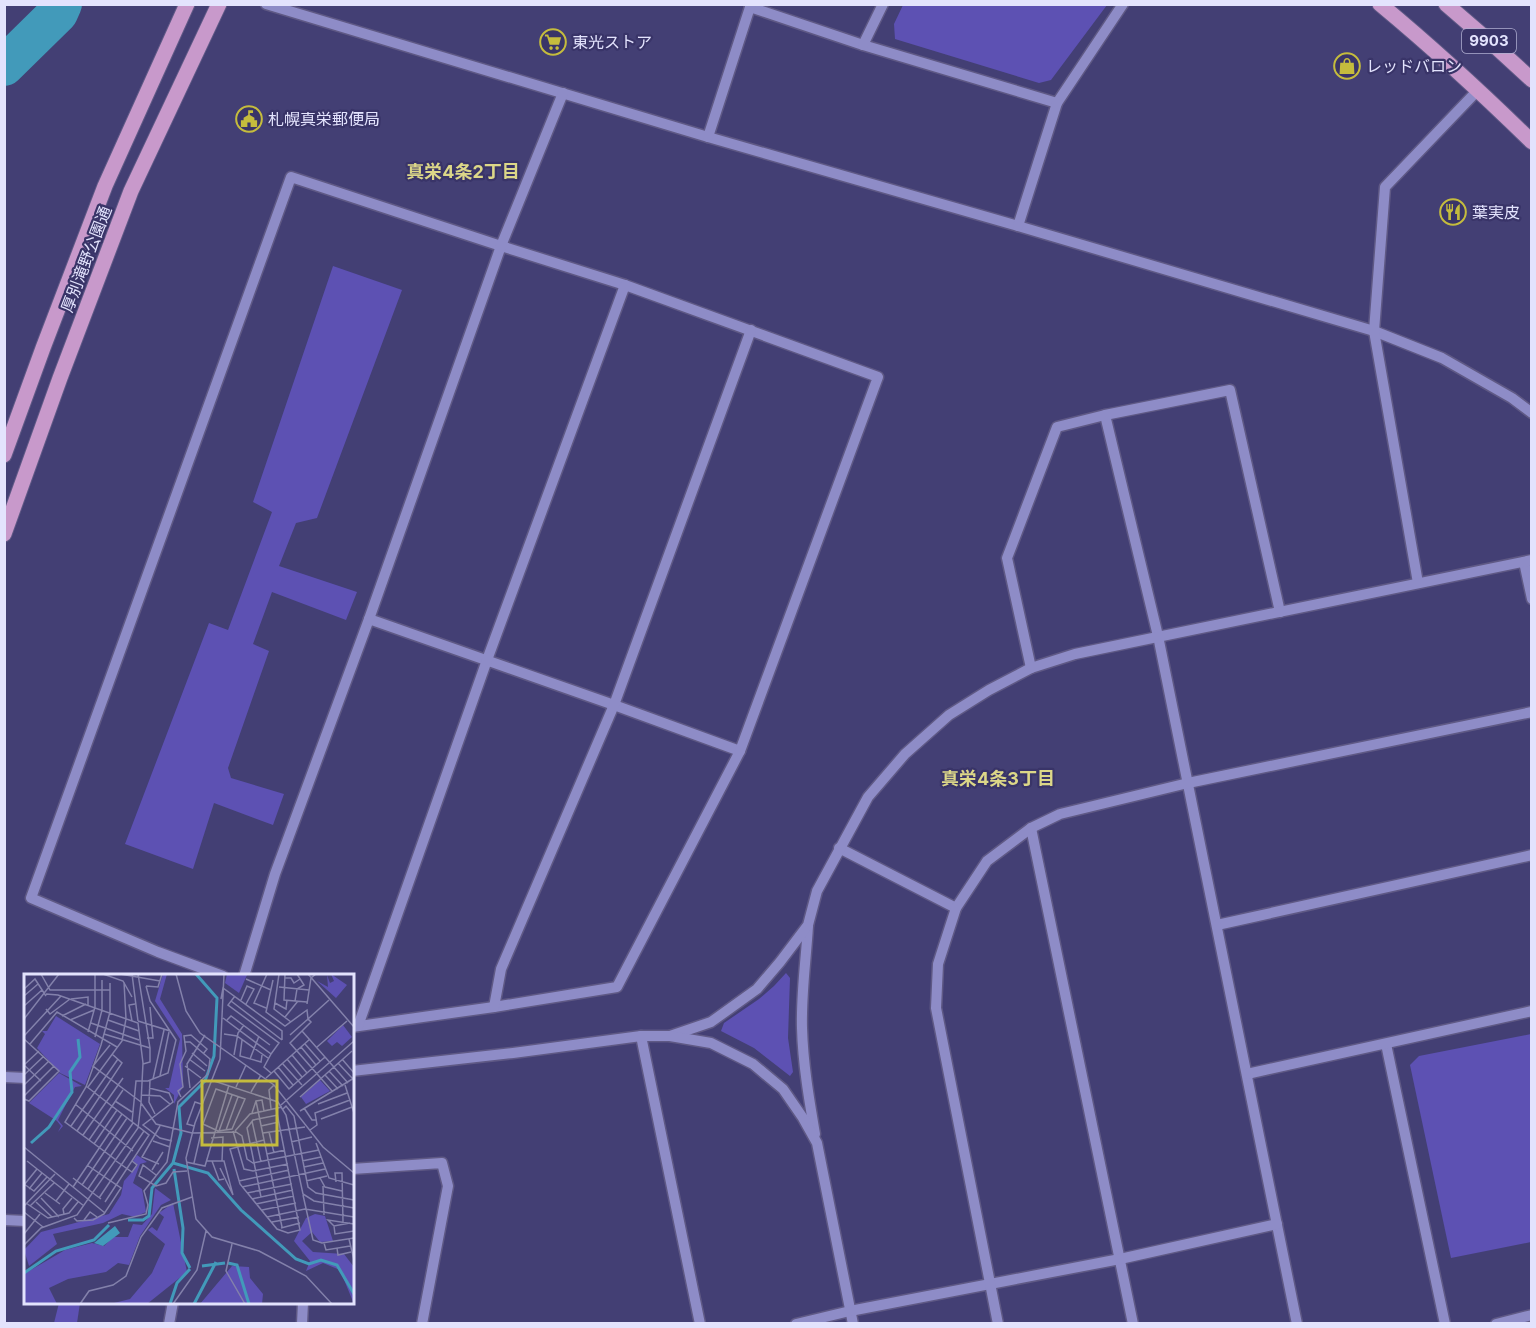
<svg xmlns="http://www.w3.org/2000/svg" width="1536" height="1328" font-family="Inter,'Noto Sans JP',sans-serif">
<rect width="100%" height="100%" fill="#433f74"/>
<g fill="#5d51b3">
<path d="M903 5V4L1107 5 1051 80 1039 83 895 39 894 24Z"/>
<path d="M333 266 402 290 317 518 296 523 279 566 357 592 346 620 272 592 253 644 269 651 228 768 231 778 284 794 273 825 214 803 193 869 125 844 209 623 228 630 272 512 253 502Z"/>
<path d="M786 973 790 978 788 1038 793 1072 790 1076 754 1048 721 1031 724 1023 759 999 774 986Z"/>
<path d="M1531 1034V1242L1451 1258 1410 1065 1419 1056Z"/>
<path d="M59 1303H80L77 1323H54Z"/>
</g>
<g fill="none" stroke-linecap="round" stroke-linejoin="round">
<path stroke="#429aba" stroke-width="40" d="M4 66 58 13 62 4"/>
<g stroke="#5f5985" stroke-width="13">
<g id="minor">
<path d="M266 4 708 137 1018 226 1374 331 1442 358 1512 398 1532 413"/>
<path d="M750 7 863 45 1057 103"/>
<path d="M863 45 883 4"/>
<path d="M708 137 751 4"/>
<path d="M1018 226 1057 103 1123 4"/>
<path d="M1105 415 1158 636 1297 1324"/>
<path d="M1524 562 1532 599"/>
<path d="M1418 583 1374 331 1385 187 1478 90"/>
<path d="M369 619 614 705 740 751"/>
<path d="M1031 668 1007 558 1057 427 1105 415 1230 390 1280 612"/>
<path d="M1031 828 1133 1324"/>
<path d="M839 848 956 908"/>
<path d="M1217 925 1532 855"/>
<path d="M808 926C806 960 801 994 802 1028 803 1064 809 1099 815 1134"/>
<path d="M223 976 158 952 31 898 291 177 501 246 625 285 878 377 740 751 617 987 494 1007 352 1027"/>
<path d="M244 976 275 874 369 619 501 246 563 93"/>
<path d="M494 1007 501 969 614 705 751 330"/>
<path d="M358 1026 487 660 625 285"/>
<path d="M641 1036 700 1324"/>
<path d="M670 1036 711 1022 757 989 780 962 808 925 817 891 868 797 905 754 949 715 989 690 1031 668 1075 654 1532 560"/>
<path d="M1386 1044 1445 1324"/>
<path d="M352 1071 513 1053 641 1036H670L711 1043 753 1064 783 1089 803 1118 817 1143 853 1324"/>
<path d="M1247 1074 1532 1011"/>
<path d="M4 1077 26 1078"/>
<path d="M352 1169 442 1163 448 1186 422 1324"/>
<path d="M4 1220 26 1221"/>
<path d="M169 1324 173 1302"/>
<path d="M302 1324 303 1302"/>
<path d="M796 1324 850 1311 1120 1259 1277 1224"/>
<path d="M998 1324 936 1008 938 964 956 908 987 861 1031 828 1060 814 1188 783 1532 712"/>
<path d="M1496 1324 1532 1315"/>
</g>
</g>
<g stroke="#5f5985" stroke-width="17">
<g id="major">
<path d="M1380 4C1433 48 1483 94 1532 142"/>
<path d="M1446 4 1497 48 1532 80"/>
<path d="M4 455 43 348 105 186 187 4"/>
<path d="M4 534 60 378 131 191 219 4"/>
</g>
</g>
<use href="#minor" stroke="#8e8cc7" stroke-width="10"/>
<use href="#major" stroke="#c899cb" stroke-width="15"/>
</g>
<defs>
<g id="supermarket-ring" transform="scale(1.35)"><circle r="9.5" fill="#393468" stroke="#c5bc3d" stroke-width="1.5"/><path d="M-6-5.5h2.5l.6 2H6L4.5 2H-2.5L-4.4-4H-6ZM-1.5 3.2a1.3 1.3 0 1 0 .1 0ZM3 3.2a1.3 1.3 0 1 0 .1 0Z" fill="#c5bc3d"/></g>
<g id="shop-ring" transform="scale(1.35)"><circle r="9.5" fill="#393468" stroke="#c5bc3d" stroke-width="1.5"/><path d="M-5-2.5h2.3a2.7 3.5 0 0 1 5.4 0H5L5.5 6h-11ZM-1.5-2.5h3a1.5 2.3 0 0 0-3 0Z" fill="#c5bc3d"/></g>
<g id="civic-ring" transform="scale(1.35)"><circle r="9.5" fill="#393468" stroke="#c5bc3d" stroke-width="1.5"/><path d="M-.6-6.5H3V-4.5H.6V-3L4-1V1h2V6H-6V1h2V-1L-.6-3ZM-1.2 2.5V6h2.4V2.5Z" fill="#c5bc3d"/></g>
<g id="restaurant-ring" transform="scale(1.35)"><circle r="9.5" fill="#393468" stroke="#c5bc3d" stroke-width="1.5"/><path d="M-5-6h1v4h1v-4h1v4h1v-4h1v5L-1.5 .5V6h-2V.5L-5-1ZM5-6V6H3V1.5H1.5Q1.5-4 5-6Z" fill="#c5bc3d"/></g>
</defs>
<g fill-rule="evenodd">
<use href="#supermarket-ring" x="553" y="42"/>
<use href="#shop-ring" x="1347" y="66"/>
<use href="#civic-ring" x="249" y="119"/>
<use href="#restaurant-ring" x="1453" y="212"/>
</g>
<g text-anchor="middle" stroke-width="4.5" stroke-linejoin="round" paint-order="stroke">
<rect fill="#393468" stroke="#b0aed0" stroke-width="1.5" x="1462" y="29" width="54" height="24" rx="4.5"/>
<g font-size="15" font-weight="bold" fill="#e3e3fd">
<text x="1489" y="46">9903</text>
</g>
<g font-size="16" fill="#e3e3fd" stroke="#393468" text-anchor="start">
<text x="572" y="48">東光ストア</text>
<text x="1366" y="72">レッドバロン</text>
<text x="268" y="125">札幌真栄郵便局</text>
<text x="1472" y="218">葉実皮</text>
</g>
<g font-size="16" fill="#e3e3fd" stroke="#393468">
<text transform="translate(86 259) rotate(-69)" y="6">厚別滝野公園通</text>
</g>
<g font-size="18" font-weight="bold" fill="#dcd788" stroke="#393468">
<text x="463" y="178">真栄4条2丁目</text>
<text x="998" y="785">真栄4条3丁目</text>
</g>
</g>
<g transform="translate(24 974)">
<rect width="330" height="330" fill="#433f74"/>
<path d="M139 0H143L136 25 158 60 159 112 150 130V121L141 114H145L156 65 131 27ZM203 0 223 1 215 19 201 9ZM307 0 323 11 312 24 293 7 304 13 303 1 306 9 310 7ZM32 42 76 70 61 111 36 99 13 74 21 60 18 57H23ZM319 51 328 63 318 72 313 68 308 72 303 67ZM35 99 58 112 51 113 38 138 34 146 39 152 34 158 37 152 33 147 5 129ZM296 106 306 117 282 130 277 123ZM113 181 123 188 116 190 109 209 118 215 122 238 111 243 98 240 79 249 29 260 33 270 5 292 0 276 17 258 85 240 97 221 100 207 114 191 109 187ZM131 214 147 226 137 231 116 262 105 291 94 289 82 298 44 305 25 314 33 330H0V300L41 276 68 269 80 272 89 263H104L109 250 118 251 128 240ZM149 229 163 298 123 330H86L106 325 128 299 141 270 124 256 128 253 133 257 140 243 135 239ZM291 240 301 242 309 267 296 268 288 258 278 267 289 278 320 280 330 293V330L316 296 299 289 282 297 286 287 270 267 282 244ZM208 292 225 293 226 304 239 320 238 330H176Z" fill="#5d51b3"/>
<path d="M91 252 96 259 79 272 70 269Z" fill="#429aba"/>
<path fill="none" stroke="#429aba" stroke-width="3" d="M172 0 193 24 190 82 181 107 155 133 157 159 149 189 184 199 217 236 272 285 285 290 297 286 313 291 330 320M7 169 25 153 48 118 46 98 56 83 54 65M150 195 159 254 158 279 166 294M104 246H119L125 242 128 214 149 189M204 289 213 291 225 330M178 292 201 289M0 299 32 277 70 266 85 251M146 330 153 309 166 295M170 330 192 288"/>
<path fill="none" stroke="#8381ab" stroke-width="1.5" d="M17 0 26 16H86M79 0 99 7 108 23M96 0 136 7M108 0 114 47M114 0 126 74V88L119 90M152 0 162 37 176 59 250 111 299 173 330 199M200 0 196 85 171 149 162 184 172 245 188 263 235 277 282 302 308 330M255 0 250 35 267 48M261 0 260 26 283 28M284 0 330 53M261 4H267L270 9 276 5M222 5 247 16M249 6 242 38 261 52 283 36 284 45 266 61M86 9V38L77 71 62 113 41 148 92 186M122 12 126 27 146 57M122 12 134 13 138 0M255 13 285 16M0 15 11 5 22 22M22 20 34 21 114 49 119 89 117 129 132 150 168 159 212 158 218 162 223 185 229 189 295 176M0 22 14 10M211 22 204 31 255 69 247 80M47 25 64 23V31M197 25 199 14 258 57V66M217 26 223 12 230 15 222 30M305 26 284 45 287 48 266 69 308 117M207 27 258 66M271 27 273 15 280 11 273 0M251 29 262 35 263 26M283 30 287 4 292 0M0 32 18 16M242 34 230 29 243 0M22 35 26 40 46 25M38 42 62 30M261 43 274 27M199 44 247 80 240 93 247 99M0 45 35 0M46 46 70 36M84 46 115 57M203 46 207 42 246 71M108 47 105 31 111 30M67 49 115 66M278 57 324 109M64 58 71 33V0M80 60 126 74M200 60 213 62 244 84M0 62 37 22M71 63 78 36V6M123 64H129L126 33M0 65 35 97 5 127 0 125M218 66 216 82 237 88 238 81M6 70 33 38 93 73M281 70 296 87M86 71 69 92 117 128M277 73 292 91M293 73 323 47M168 79 183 92M210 81 214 59 220 51M268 81 283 99M165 85 181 97M226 85 235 62M263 85 278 103M318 85 330 99M258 89 278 111M314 89 329 105M0 91 17 107M0 91 15 77M161 92 177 104M254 93 269 111M250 97 265 115 301 83M305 97 319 112M0 101 20 82M301 101 314 115M136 102 145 58M242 104 286 65M129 105 140 56M126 106 125 128 131 140M187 106 254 128 262 141 279 220 290 227 330 234M0 111 25 87M321 111 330 139M62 112 125 161 81 228M64 113 98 67 102 45 100 8M212 113 222 91M125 114 145 119 149 128 119 151 136 164 148 167M166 114 163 90 181 61M192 115 221 125 208 155 194 157 179 150ZM227 118 237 101M118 121 136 122 146 130M0 122 30 92M157 123 154 117 159 113 156 90 162 77 160 62 167 61 183 75 179 80M276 123 328 77M91 127 108 138M232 127 258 253M51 130 109 177M294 130 323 119M257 131 330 67M280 134 288 146H293M247 135 245 116 250 111M259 135 262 132 270 142 284 213 292 219 330 226M276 137 330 104M228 139 232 127 238 126 240 137M297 145 328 133M228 147 237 188M108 148 112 107H124L144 99 152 66 146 57 114 47M47 152 94 85M170 152 163 150 171 128 177 130M237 152 255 148M202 156 214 123M286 156 293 151 291 139 326 126M53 157 98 89 88 80M195 157 208 121M209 157 220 195 229 197 264 190M211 157 226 140 258 133M245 158 250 179M239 159 281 153M59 161 99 104M187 164 199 163 198 187M65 166 99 116M240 166 206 175 216 210 253 255 264 259 276 256 252 134M129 167 146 173M267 168 288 163M292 169 305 204 330 211M70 170 93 136M0 173 81 239M243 180 261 176M3 187 60 232M92 187 108 198 113 191 108 187M182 187H200L209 221 196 194M188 187 195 206 200 205M278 187 297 183M162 188 181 192 205 111M170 189 177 159M135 190 118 183 136 152M280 193 299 189M128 196 139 178M132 201 119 191 115 202 132 212 142 209 149 198 163 197M49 204 77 225M296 204 301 213 318 217M215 207 265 196M282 207 303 202M312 208 311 199H318L319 248M0 210 10 217 23 203M0 211 13 195M58 211 103 144M299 212 300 241M49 213 98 140M218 213 301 195M5 215 18 199M64 215 109 149M21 219 36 230M223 219 268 210M279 221 289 266 298 269 330 264M237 223 223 154 229 146 254 141M17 224 35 243M75 224 120 157M228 225 269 216M32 227 45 210M12 228 28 243M2 229 24 244 45 239 54 228M232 230 270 222M0 232 31 200M6 232 30 209M238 236 272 229M0 238 19 253M40 240 39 235 48 224M243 243 281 235 330 243M50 244 53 247 69 246 80 240 97 214 63 191M60 246 66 238 73 243M248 248 275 243M84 249 122 240 124 231 120 217 143 188 154 128 184 100 186 85 166 68H160M326 249 310 252 304 246 330 250M310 252 311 260 330 257M257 254 276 249M0 260 16 240M325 265 330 286M300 269 302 276 326 272M208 270 202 297 221 330M0 271 17 254 53 241 114 154 117 129M313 274 314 281 327 278M56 330 65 317 89 311 102 302 117 263 138 234 168 223M149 330 173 296 182 257"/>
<path fill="#c5bc3d" fill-opacity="0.15" stroke="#c5bc3d" stroke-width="3" d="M178 107H253V171H178Z"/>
<rect width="330" height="330" fill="none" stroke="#e3e3fd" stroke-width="3"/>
</g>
<rect width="1536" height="1328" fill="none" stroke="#e3e3fd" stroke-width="12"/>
</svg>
